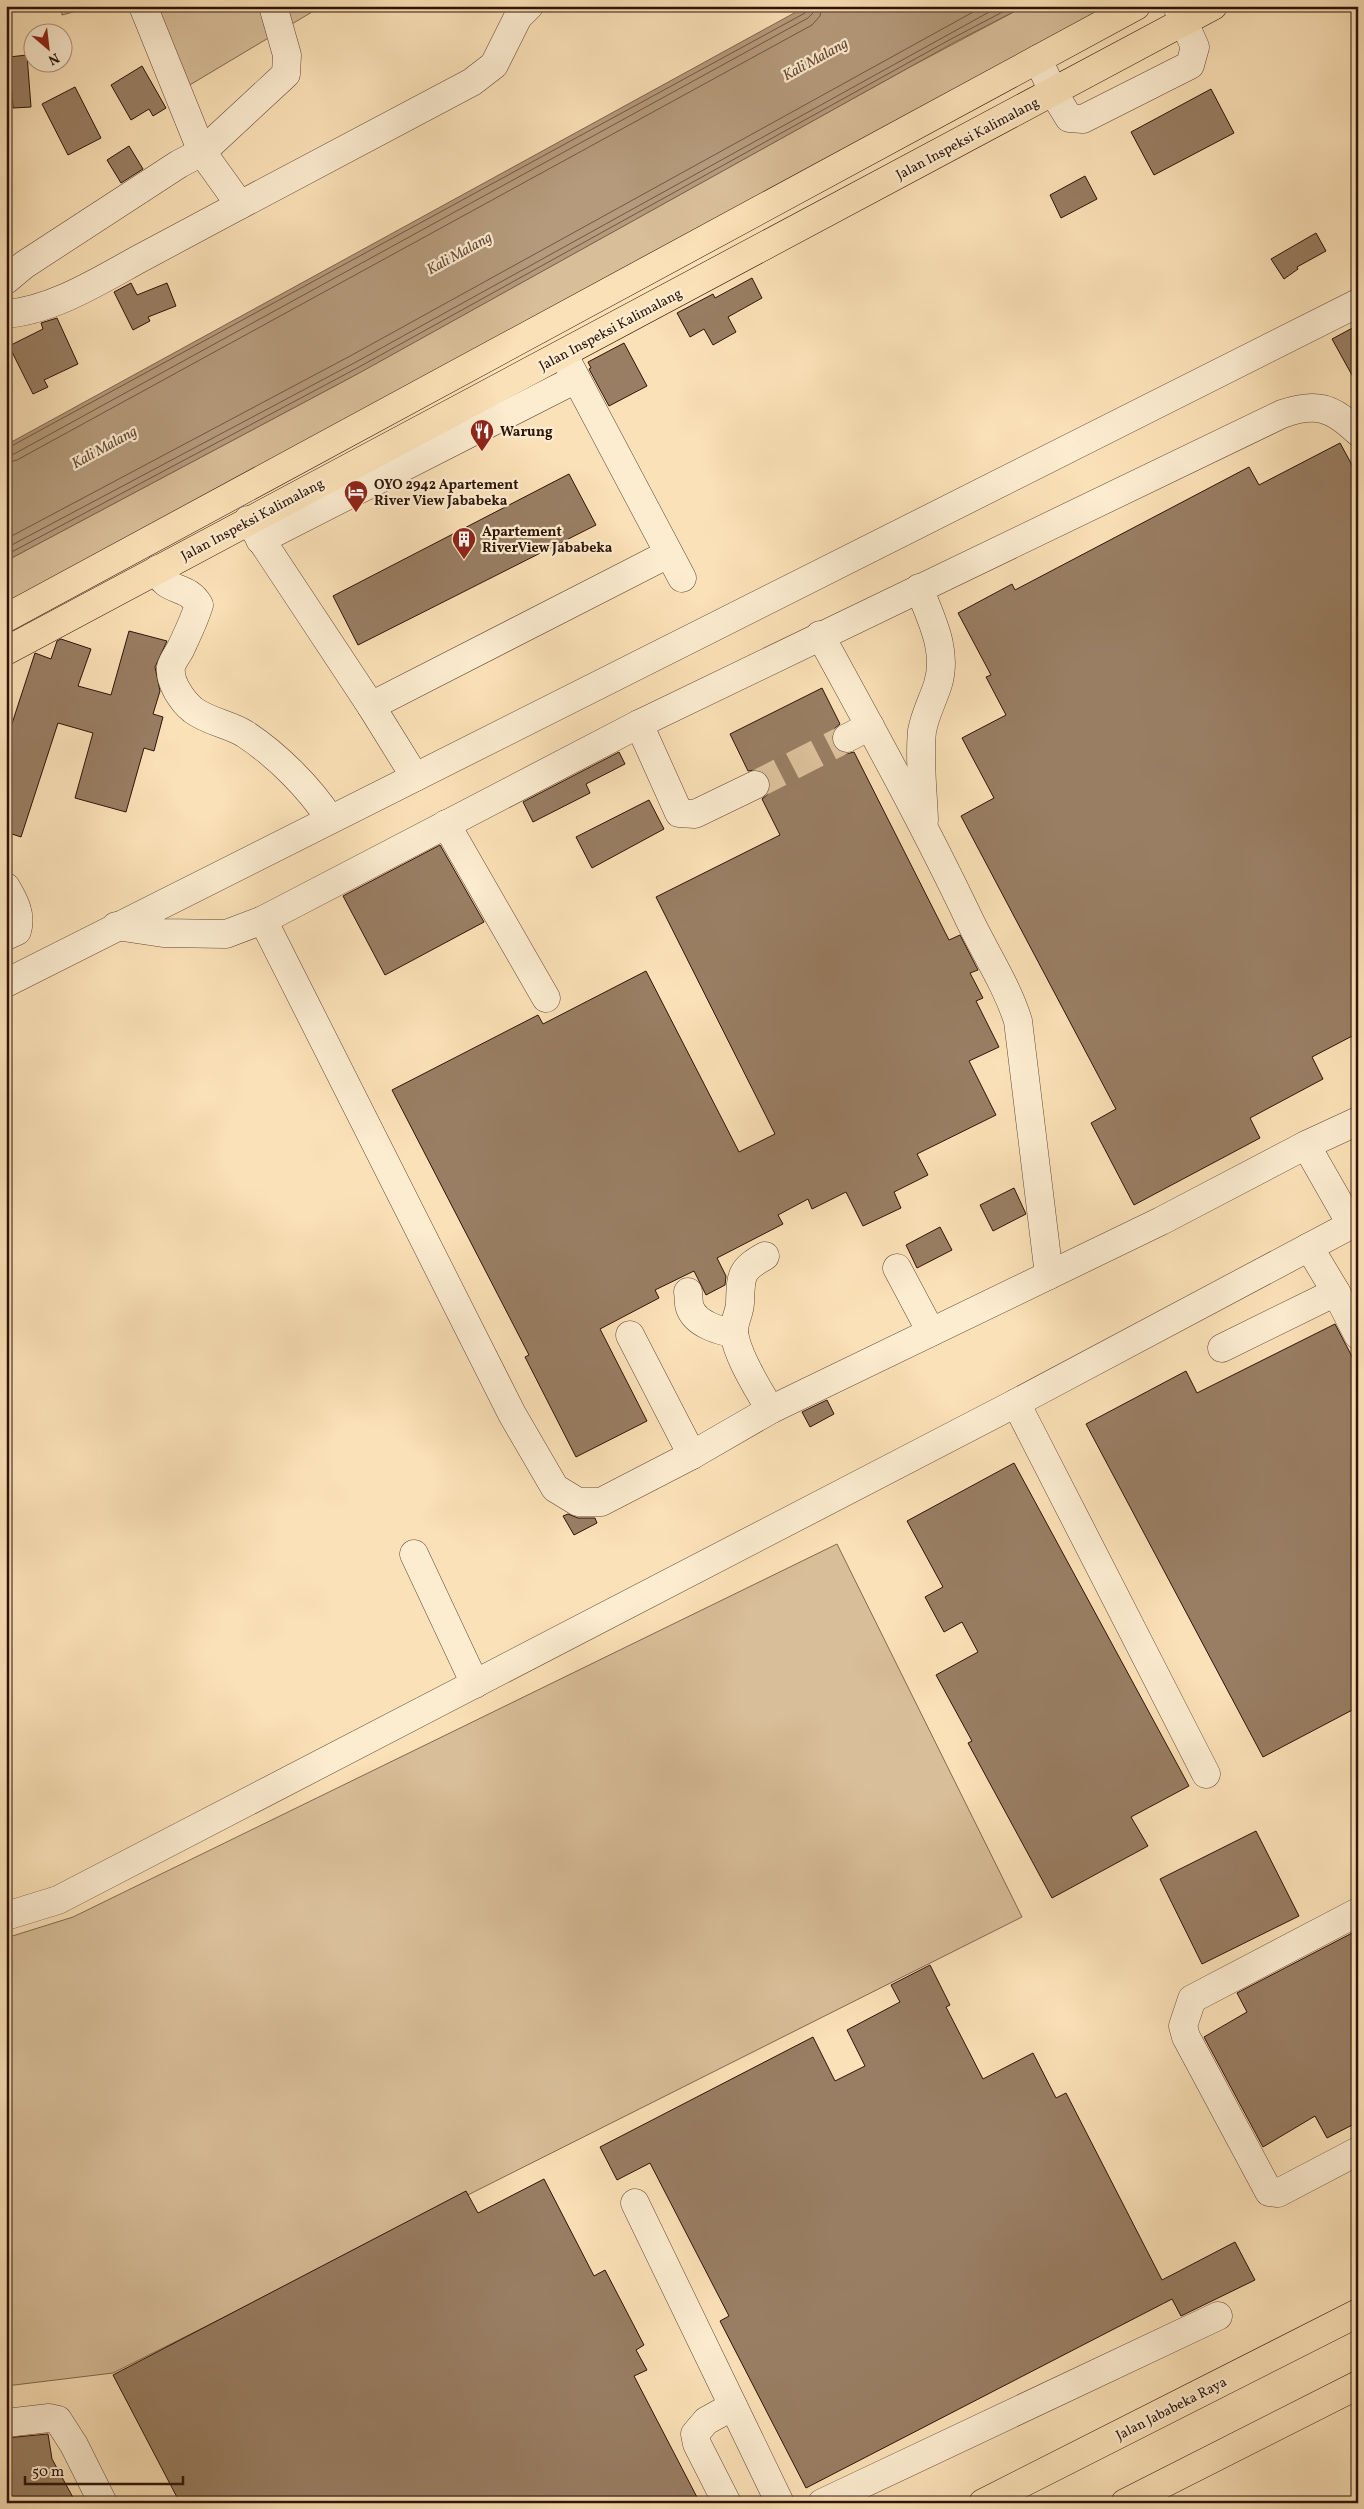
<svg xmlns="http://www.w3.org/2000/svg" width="1364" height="2509" font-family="Vollkorn,serif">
<rect width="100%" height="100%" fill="#fbe1b7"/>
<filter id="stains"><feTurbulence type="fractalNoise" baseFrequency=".004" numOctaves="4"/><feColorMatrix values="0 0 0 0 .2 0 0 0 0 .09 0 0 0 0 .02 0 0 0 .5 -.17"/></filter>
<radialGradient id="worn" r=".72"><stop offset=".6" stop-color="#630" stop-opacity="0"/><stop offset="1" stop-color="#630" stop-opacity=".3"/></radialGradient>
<g fill="#d8be99" stroke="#836850">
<path d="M61 6H95L62 15Z"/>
<path d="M157 6H322L188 86Z"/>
<path d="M1025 6H1135L6 618V561L348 379 910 67Z"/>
<path d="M837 1544 1022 1917 113 2373 6 2386V1938L73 1917Z"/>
</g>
<path fill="#b59b7c" stroke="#7f654e" d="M807 6H1025L953 43 361 372 6 561V445Z"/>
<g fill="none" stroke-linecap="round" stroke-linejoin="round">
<g stroke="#725742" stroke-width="1">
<path d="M6 449 805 13 808 6"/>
<path d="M6 455 14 454 808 18 813 13 814 6"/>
<path d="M6 463 17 460 812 25 820 16 822 6"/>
<path d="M6 539 352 355 984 6"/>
<path d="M6 548 356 362 1000 6"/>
<path d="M6 555 359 367 951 39 1014 6"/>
</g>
<path stroke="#b59b7c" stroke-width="38" d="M581 187 912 6"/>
</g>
<g fill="#997e63" stroke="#2e1308">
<path d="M27 55 31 107 13 108 9 57Z"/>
<path d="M142 66 166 108 153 116 149 109 131 120 111 85Z"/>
<path d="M75 87 101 138 68 155 42 104Z"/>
<path d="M1211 89 1234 133 1154 175 1131 132Z"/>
<path d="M129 146 143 169 121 183 107 160Z"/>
<path d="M1085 176 1097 199 1061 218 1050 195Z"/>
<path d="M1316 233 1326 251 1297 267 1298 269 1284 279 1271 259Z"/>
<path d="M752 278 762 298 728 317 736 332 713 345 704 329 690 337 677 313 713 294 715 298Z"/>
<path d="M131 283 137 295 167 283 176 306 148 317 150 321 133 330 114 292Z"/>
<path d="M57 318 78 364 44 380 48 387 33 394 9 346 43 329 41 323Z"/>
<path d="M1358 325V386L1332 339Z"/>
<path d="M624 343 647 386 609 406 589 369 591 368 588 362Z"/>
<path d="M1340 443 1358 476V1033L1312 1057 1323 1079 1250 1118 1260 1138 1134 1205 1091 1123 1116 1109 961 816 994 798 962 738 1006 715 986 677 991 675 958 613 1012 584 1015 590 1249 467 1259 485Z"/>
<path d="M569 474 596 525 358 645 333 596Z"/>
<path d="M129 631 167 641 155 667 160 691 153 714 163 717 154 751 144 748 126 812 75 798 93 733 58 723 21 837 6 832V742L35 653 51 659 57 641 61 639 91 649 78 686 111 695Z"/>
<path d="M822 688 840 724 834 729 831 737 833 746 838 751 846 754 854 752 949 940 960 935 978 970 970 973 983 998 976 1001 999 1047 969 1061 996 1115 917 1154 928 1175 894 1192 901 1208 863 1226 846 1192 812 1209 808 1199 778 1215 783 1224 717 1258 726 1276 725 1285 706 1295 694 1271 655 1290 659 1298 600 1329 647 1421 576 1457 525 1357 529 1355 392 1090 538 1015 543 1024 646 971 739 1152 775 1134 656 897 780 835 762 799 768 794 770 787 769 778 764 772 757 770 748 771 730 734Z"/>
<path d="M619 752 625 764 586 784 590 793 533 822 523 802Z"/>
<path d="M649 800 664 829 592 868 576 837Z"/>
<path d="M440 845 484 922 385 975 343 896Z"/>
<path d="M1014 1188 1026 1214 993 1231 980 1205Z"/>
<path d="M940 1227 952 1250 917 1268 906 1245Z"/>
<path d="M1335 1324 1358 1368V1707L1263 1757 1086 1424 1186 1371 1197 1393Z"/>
<path d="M827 1400 834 1414 810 1427 802 1412Z"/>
<path d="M1014 1463 1189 1786 1131 1817 1148 1846 1052 1898 968 1743 972 1741 936 1675 978 1652 962 1622 944 1632 925 1597 943 1587 907 1521Z"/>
<path d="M568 1514 578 1518H595L597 1523 574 1535 563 1516Z"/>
<path d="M1256 1831 1299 1916 1202 1964 1160 1879Z"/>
<path d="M1358 1930V2122L1327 2138 1315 2116 1263 2147 1204 2037 1247 2012 1237 1993Z"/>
<path d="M930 1965 950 2005 946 2007 983 2079 1033 2053 1056 2098 1066 2093 1162 2280 1235 2242 1255 2280 1181 2316 1172 2299 806 2488 720 2321 729 2316 650 2163 617 2180 600 2147 813 2037 835 2081 865 2066 847 2030 900 2002 891 1985Z"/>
<path d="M544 2179 594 2276 605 2270 644 2345 636 2350 647 2370 634 2376 700 2503H180L113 2375 466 2191 478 2213Z"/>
<path d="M48 2434 52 2459 76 2503H6V2438Z"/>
</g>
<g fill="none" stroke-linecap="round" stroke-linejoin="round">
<path stroke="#dcc29d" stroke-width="28" stroke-dasharray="28 14" stroke-linecap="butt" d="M755 785 847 738"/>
<g stroke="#614634" stroke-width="29">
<g id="minor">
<path d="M143 6 202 152 240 205 472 82 494 65 518 17 529 6"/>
<path d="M1038 59 1053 92 1069 118 1083 119 1190 65 1195 47 1177 6"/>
<path d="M6 280 24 265 179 164 202 152 286 74 287 55 273 6"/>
<path d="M6 314C53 310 99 281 139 259 173 241 206 223 240 205"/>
<path d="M568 363 682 578"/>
<path d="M248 520 371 706 668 554"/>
<path d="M260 540 576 379"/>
<path d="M158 569C164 594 187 583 199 605 194 621 187 635 180 650 177 655 172 662 171 667 169 682 182 701 193 710 209 722 229 724 245 734 277 755 309 787 330 819"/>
<path d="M919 588C931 619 948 650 938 684 933 700 925 714 922 731 919 760 923 791 924 820"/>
<path d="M820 635C872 730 924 824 970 921 986 954 1007 986 1018 1021L1049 1275"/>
<path d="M371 706 415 777"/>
<path d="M639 724 679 813 695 814 755 785"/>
<path d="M847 738 870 726"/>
<path d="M446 824 546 998"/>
<path d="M6 887C14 901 22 914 17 931L6 936"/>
<path d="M263 920 512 1414 555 1488 578 1502H601L692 1455 770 1410 1161 1221 1306 1145 1351 1224"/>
<path d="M116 926 163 933 226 934 263 920 639 724 1282 414C1316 402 1332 407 1358 432"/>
<path d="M6 983 1358 303"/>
<path d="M1306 1145 1358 1121"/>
<path d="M1309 1247 1336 1292 1358 1335"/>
<path d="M765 1256C740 1270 741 1275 740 1303 740 1312 733 1323 734 1333 738 1358 758 1388 770 1410"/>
<path d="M897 1268 931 1332"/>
<path d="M688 1292C689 1297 688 1303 690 1308 696 1324 719 1331 734 1333"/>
<path d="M630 1335 692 1455"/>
<path d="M1222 1348 1336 1292"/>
<path d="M1016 1403 1206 1774"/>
<path d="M414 1554 475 1684"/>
<path d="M1358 1912 1192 1999 1183 2026 1186 2037 1269 2192 1278 2193 1358 2151"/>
<path d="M6 1916 58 1900 1016 1403 1358 1221"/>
<path d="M635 2203 780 2503"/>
<path d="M6 2423 49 2418 58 2420 74 2445 103 2503"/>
<path d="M727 2503 697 2444 695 2434 706 2421 733 2406"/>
<path d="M822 2503 1218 2316"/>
</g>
</g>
<g stroke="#2e1308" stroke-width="29">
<g id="major">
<path d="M6 618 1136 6"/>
<path d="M6 651 1213 6"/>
<path d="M983 2503 1358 2313"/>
<path d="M1125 2503 1358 2385"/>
</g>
</g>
<use href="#minor" stroke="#fcecd0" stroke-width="28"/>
<use href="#major" stroke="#fbe1b7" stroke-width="28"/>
</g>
<defs>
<g id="restaurant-pin" transform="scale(1.25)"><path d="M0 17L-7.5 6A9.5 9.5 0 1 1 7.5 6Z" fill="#8f2418" stroke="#fcecd0"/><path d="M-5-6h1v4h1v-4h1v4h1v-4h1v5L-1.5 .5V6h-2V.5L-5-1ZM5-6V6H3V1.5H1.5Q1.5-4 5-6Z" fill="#fff"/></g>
<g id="hotel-pin" transform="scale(1.25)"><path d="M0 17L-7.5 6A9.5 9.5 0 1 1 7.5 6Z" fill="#8f2418" stroke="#fcecd0"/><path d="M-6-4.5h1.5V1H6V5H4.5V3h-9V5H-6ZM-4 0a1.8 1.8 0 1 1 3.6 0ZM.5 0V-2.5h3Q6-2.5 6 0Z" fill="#fff"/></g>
<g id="building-pin" transform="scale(1.25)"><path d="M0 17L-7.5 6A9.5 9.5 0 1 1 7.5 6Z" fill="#8f2418" stroke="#fcecd0"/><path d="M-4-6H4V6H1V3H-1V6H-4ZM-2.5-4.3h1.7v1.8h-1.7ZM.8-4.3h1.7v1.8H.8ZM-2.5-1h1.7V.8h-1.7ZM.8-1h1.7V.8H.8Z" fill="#fff"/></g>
</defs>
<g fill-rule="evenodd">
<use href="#restaurant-pin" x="482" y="431"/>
<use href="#hotel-pin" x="356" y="492"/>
<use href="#building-pin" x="464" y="539"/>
</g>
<g text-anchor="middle" stroke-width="4.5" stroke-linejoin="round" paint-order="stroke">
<g font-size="14" fill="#2e1308" stroke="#fcecd0">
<text transform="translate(967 138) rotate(-28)" y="5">Jalan Inspeksi Kalimalang</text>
<text transform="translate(610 329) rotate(-28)" y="5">Jalan Inspeksi Kalimalang</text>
<text transform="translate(252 519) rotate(-28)" y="5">Jalan Inspeksi Kalimalang</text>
<text transform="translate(1171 2408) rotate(-27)" y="5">Jalan Jababeka Raya</text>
</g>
<g font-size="14" font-weight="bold" fill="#2e1308" stroke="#fcecd0" text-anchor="start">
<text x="500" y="436">Warung</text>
<text x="374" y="489">OYO 2942 Apartement<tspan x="374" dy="16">River View Jababeka</tspan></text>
<text x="482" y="536">Apartement<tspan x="482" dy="16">RiverView Jababeka</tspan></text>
</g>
<g font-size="15" font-style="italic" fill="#644936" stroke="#fcecd0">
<text transform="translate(815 59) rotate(-29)" y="5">Kali Malang</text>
<text transform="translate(459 253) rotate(-29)" y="5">Kali Malang</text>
<text transform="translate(104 447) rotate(-29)" y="5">Kali Malang</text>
</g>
</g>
<rect width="1364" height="2509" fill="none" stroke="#fbe1b7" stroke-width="25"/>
<rect x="8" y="8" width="1349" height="2494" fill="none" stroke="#2e1308" stroke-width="2.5"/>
<rect x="12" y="12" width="1339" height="2484" fill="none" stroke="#2e1308"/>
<g transform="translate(48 48) rotate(152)"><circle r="24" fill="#fcecd0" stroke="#aa9580"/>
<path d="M0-4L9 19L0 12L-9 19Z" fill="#8f2418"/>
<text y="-8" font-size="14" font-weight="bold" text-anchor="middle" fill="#2e1308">N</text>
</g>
<path d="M25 2476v8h158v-8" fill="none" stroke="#2e1308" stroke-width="2.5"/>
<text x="32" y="2476" font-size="15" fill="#2e1308" stroke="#fcecd0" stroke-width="4" paint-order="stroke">50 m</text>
<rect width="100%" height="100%" filter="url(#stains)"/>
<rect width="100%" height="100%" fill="url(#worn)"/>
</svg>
